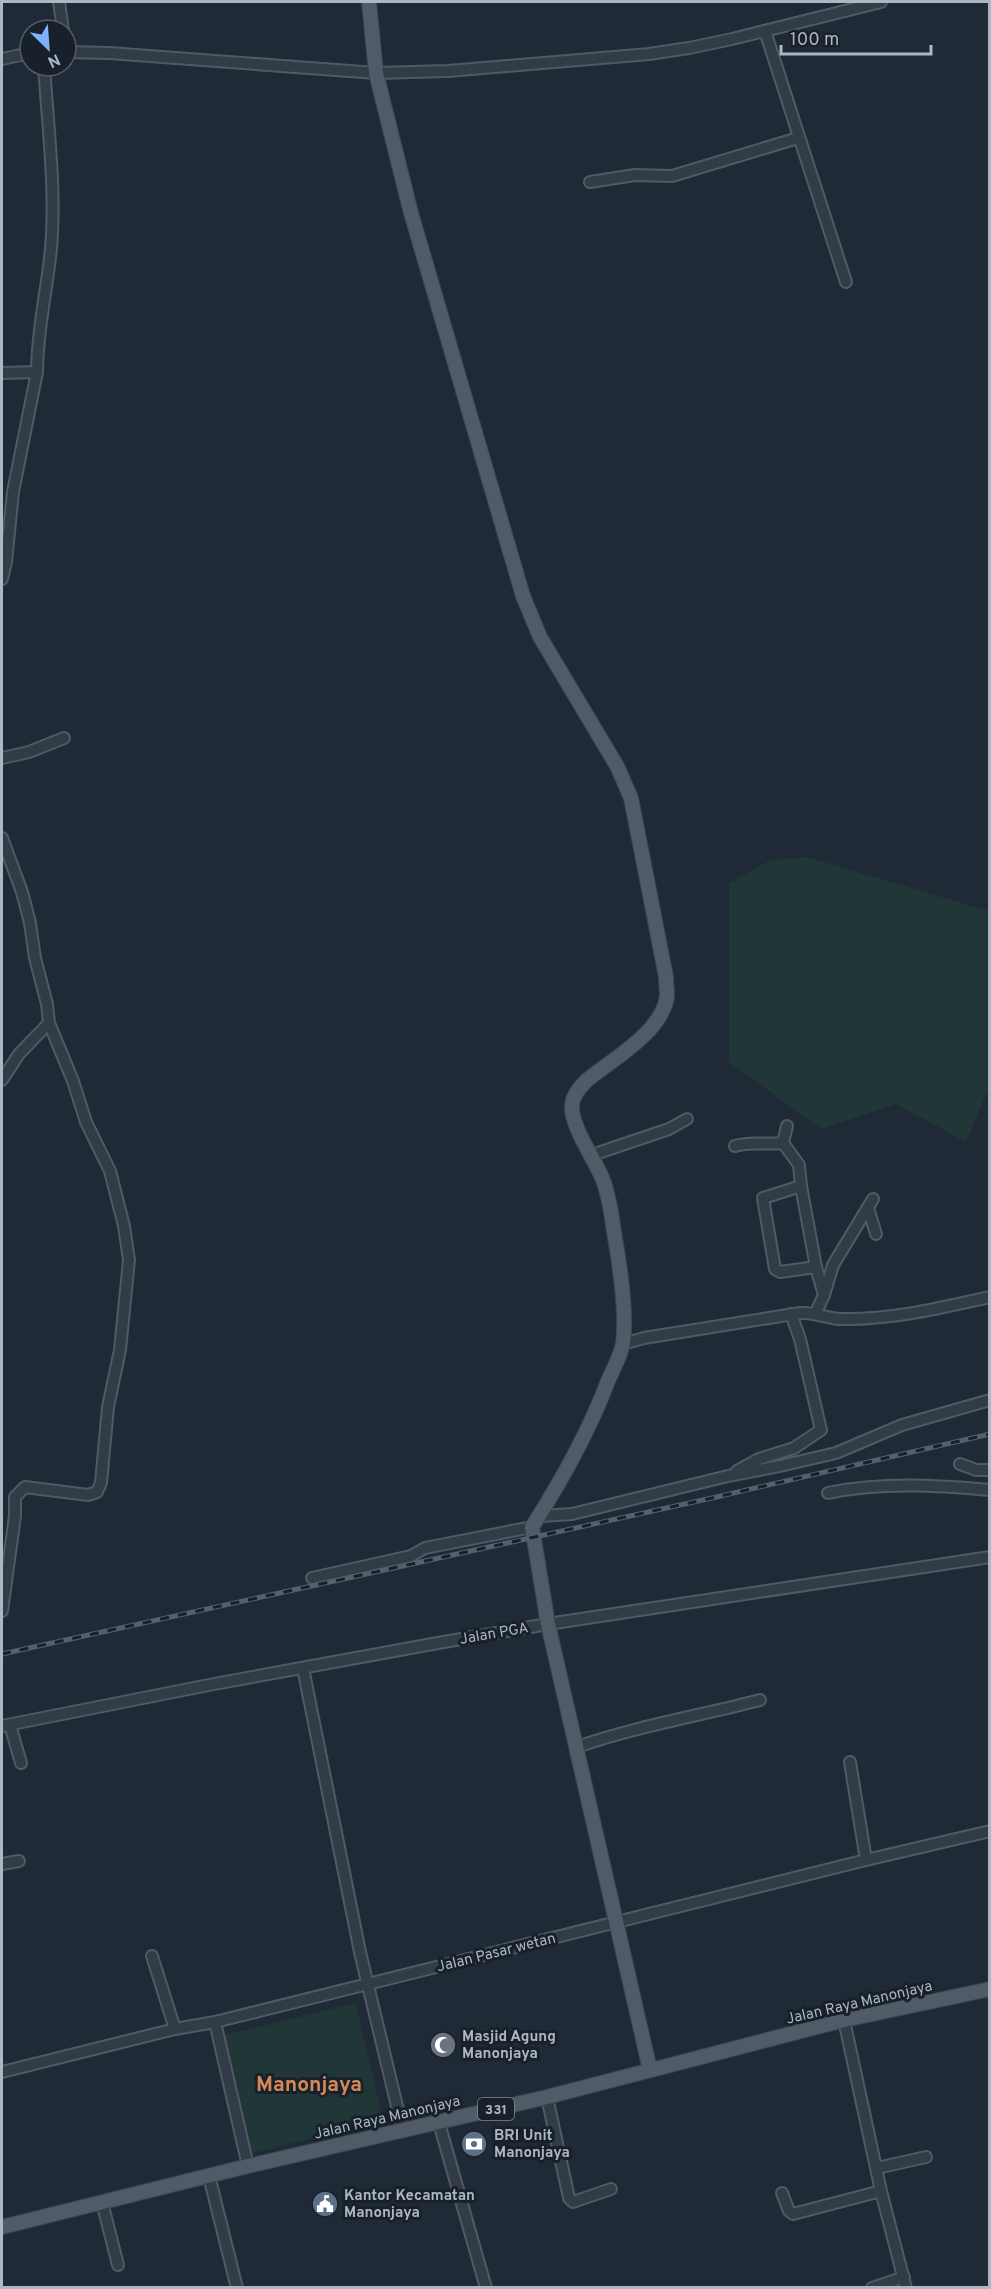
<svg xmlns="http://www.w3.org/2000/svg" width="991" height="2289" font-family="Overpass,sans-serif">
<rect width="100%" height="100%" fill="#1f2a36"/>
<g fill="#213637">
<path d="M807 857 989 911V1087L966 1142 896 1104 821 1129 729 1062V883L771 860Z"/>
<path d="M356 2003 383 2121 252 2153 225 2035Z"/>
</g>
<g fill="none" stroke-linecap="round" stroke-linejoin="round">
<g stroke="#505965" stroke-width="14">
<g id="minor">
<path d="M59 2 63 30"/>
<path d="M765 31 846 282"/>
<path d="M66 52 109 53 376 73 448 71 649 54 689 48 732 39 881 2"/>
<path d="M2 59 30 53"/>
<path d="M590 182 635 175 672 176 798 138"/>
<path d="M2 373 37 372"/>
<path d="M2 579 6 562 13 492 37 372C37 331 47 290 51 249 56 189 48 127 44 66"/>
<path d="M2 758 29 752 64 738"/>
<path d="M2 838 22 892 30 923 35 958 47 1004 49 1023 73 1081 86 1122 110 1171 124 1226 129 1260 120 1350 108 1407 101 1483 97 1492 88 1495 25 1487 15 1497V1516L2 1611"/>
<path d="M2 1080 19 1054 49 1023"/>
<path d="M787 1126 783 1143 799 1165 801 1186 816 1267 824 1295"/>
<path d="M735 1146C750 1141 767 1145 783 1143"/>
<path d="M592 1155 669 1129 687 1119"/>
<path d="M801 1186 763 1198 775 1269 780 1272 816 1267"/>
<path d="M868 1208 876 1234"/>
<path d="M816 1312 824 1295 833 1265 873 1199"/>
<path d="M623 1344 644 1338 800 1313C817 1312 827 1319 841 1319 892 1320 940 1308 990 1297"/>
<path d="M960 1464 976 1470H990"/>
<path d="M737 1471 759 1459 794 1448 821 1430 800 1339 791 1314"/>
<path d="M828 1493C880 1482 937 1485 990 1490"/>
<path d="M541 1516 572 1514 728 1476 780 1466 836 1453 902 1425 990 1400"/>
<path d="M312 1578 411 1556 425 1548 532 1527"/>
<path d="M303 1668 360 1952 403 2131"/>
<path d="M10 1725 21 1763"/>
<path d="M2 1726 214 1684 438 1643 548 1624 990 1557"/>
<path d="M577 1747C637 1726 699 1716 760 1700"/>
<path d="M850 1762 866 1860"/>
<path d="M2 1864 19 1861"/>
<path d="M152 1956 175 2029"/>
<path d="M844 2020 881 2191 906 2288"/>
<path d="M215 2022 248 2166"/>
<path d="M2 2072 175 2029 215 2022 866 1860 990 1831"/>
<path d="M547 2097 569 2198 573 2202 611 2189"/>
<path d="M439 2123 486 2288"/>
<path d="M877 2168 926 2157"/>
<path d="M209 2176 237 2288"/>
<path d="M782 2193 789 2211 793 2214 881 2191"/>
<path d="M102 2202 118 2265"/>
<path d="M872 2288 904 2277"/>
</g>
</g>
<g stroke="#3c4550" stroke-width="16">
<g id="major">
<path d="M369 2 376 73 411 213 523 596 540 637 617 766 631 798 666 977C666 983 667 990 667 996 663 1032 611 1060 586 1081 580 1087 573 1096 572 1104 570 1126 595 1159 603 1180 610 1198 612 1219 615 1238 620 1267 627 1314 623 1343 621 1356 613 1369 608 1381 588 1434 562 1480 532 1527L548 1624 650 2070"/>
<path d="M2 2227 248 2166 547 2097 844 2020 990 1989"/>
</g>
</g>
<use href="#minor" stroke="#323c47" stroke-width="10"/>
<use href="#major" stroke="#505b67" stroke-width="14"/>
<g stroke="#54606e" stroke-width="5">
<path id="rail" d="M2 1654 712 1498 990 1434"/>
</g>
<use href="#rail" stroke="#18212b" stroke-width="3" stroke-dasharray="9" stroke-linecap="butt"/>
</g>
<defs>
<g id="mosque-disc" transform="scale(1.35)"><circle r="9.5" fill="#6b7280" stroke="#18212b"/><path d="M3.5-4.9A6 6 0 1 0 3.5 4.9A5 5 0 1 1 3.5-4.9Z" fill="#fff"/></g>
<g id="bank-disc" transform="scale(1.35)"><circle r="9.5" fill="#5c6f8a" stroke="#18212b"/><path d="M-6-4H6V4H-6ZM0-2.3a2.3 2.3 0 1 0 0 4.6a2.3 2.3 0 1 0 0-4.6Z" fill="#fff"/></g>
<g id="civic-disc" transform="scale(1.35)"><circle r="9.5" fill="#5c6f8a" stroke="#18212b"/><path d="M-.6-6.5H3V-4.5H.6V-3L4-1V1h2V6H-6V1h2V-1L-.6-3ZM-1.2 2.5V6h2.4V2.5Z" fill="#fff"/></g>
</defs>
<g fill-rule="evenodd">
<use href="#mosque-disc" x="443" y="2045"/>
<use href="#bank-disc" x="474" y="2144"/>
<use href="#civic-disc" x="325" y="2204"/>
</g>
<g text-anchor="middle" stroke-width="6" stroke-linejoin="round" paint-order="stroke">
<rect fill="#18212b" stroke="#808996" stroke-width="1.5" x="478" y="2098" width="36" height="22" rx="4.5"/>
<g font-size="14" font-weight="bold" fill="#acb6c4">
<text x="496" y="2114">331</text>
</g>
<g font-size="15" fill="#acb6c4" stroke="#18212b">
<text transform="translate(494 1633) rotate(-10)" y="5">Jalan PGA</text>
<text transform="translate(496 1952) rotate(-14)" y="5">Jalan Pasar wetan</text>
<text transform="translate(859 2002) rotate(-13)" y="5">Jalan Raya Manonjaya</text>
<text transform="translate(387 2117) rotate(-13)" y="5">Jalan Raya Manonjaya</text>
</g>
<g font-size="15" font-weight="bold" fill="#acb6c4" stroke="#18212b" text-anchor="start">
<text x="462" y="2041">Masjid Agung<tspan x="462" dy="17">Manonjaya</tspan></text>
<text x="494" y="2140">BRI Unit<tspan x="494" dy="17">Manonjaya</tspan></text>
<text x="344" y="2200">Kantor Kecamatan<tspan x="344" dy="17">Manonjaya</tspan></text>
</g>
<g font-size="21" font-weight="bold" fill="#d48757" stroke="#18212b">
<text x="309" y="2091">Manonjaya</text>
</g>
</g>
<rect width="991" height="2289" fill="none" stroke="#acb6c4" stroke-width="6"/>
<g transform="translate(48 48) rotate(155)"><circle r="28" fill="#18212b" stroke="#535d68" stroke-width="1.5"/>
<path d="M0-4.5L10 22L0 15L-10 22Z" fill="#7cb3f9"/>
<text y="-9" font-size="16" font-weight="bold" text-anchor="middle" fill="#acb6c4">N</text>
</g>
<path d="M781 45v9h150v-9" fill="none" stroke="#acb6c4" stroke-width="3"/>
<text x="790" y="45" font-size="18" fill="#acb6c4" stroke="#18212b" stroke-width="4.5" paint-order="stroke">100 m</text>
</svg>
